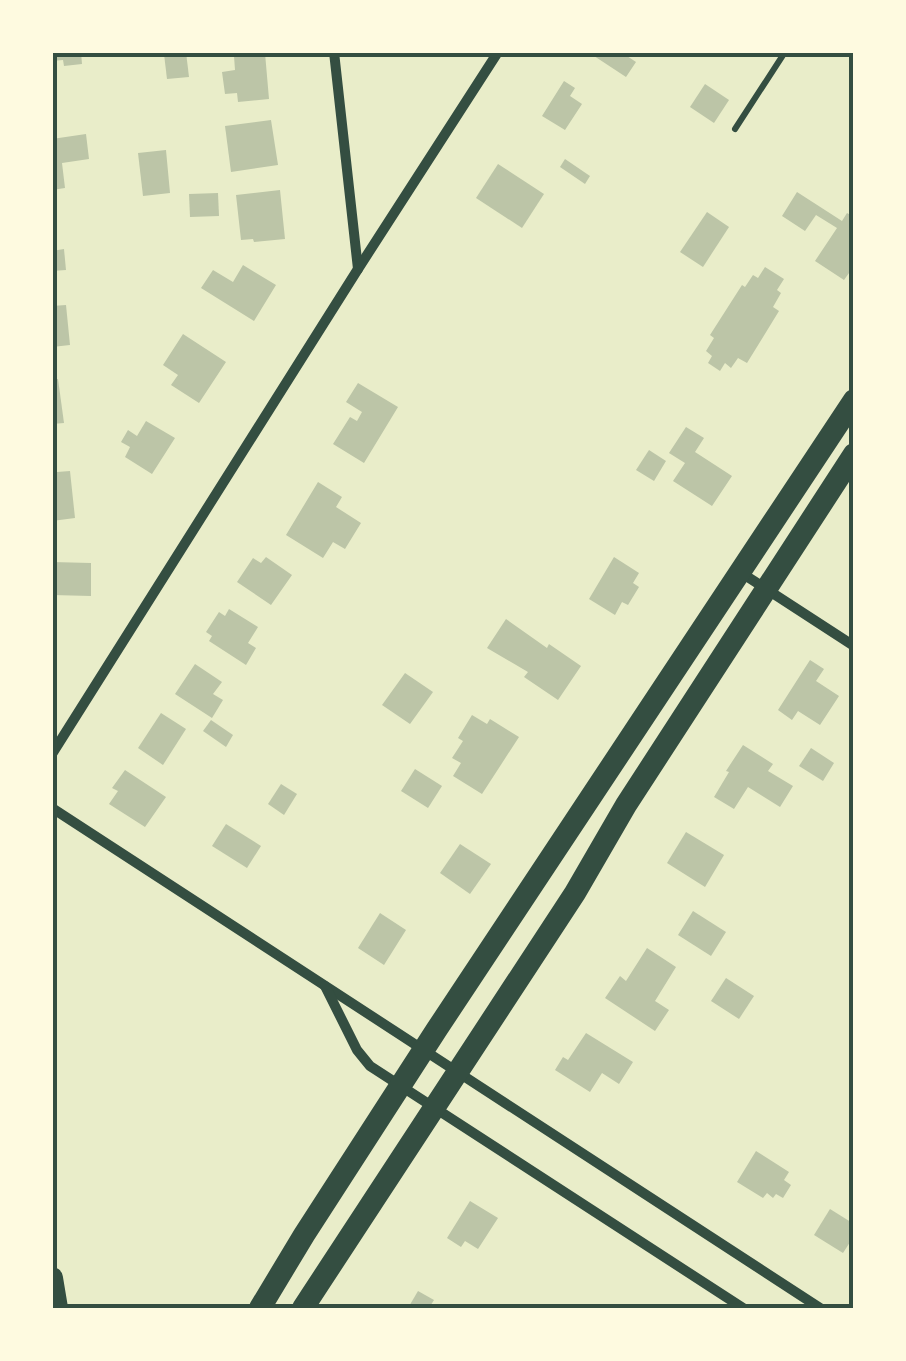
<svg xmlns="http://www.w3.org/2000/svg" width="906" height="1361" font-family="Arial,sans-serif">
<rect width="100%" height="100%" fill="#e9edc9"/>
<g fill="#bcc5a7">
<path d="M52 52H81L82 64 64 66 63 60 52 61Z"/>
<path d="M186 52 189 77 167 79 164 54Z"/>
<path d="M588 52H625L624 54 636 62 626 77Z"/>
<path d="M265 53 269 99 238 102 237 93 225 94 222 72 235 70 234 56Z"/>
<path d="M564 81 575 88 570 96 582 104 565 130 542 116Z"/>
<path d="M705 84 729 100 714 123 690 107Z"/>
<path d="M271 120 278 165 231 172 225 126Z"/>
<path d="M86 134 89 159 62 163 65 188 52 190V139Z"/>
<path d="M166 150 170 193 143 196 138 153Z"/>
<path d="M565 159 590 176 585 184 560 167Z"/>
<path d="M498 164 544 194 522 228 476 198Z"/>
<path d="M280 190 285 239 254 242 253 239 241 240 236 195Z"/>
<path d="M797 192 842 221 847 213 854 217V266L844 280 815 261 837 228 816 215 805 231 782 216Z"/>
<path d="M218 193 219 216 190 217 189 194Z"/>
<path d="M707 212 729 227 703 267 680 252Z"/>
<path d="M64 249 66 270 52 271V251Z"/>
<path d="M243 265 276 285 254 321 201 288 213 270 233 282Z"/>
<path d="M765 267 784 279 777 290 781 293 773 307 779 311 747 363 738 358 731 368 725 363 720 371 708 363 712 356 706 351 714 338 710 335 742 285 745 287 753 275 758 278Z"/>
<path d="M66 305 70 345 52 347V306Z"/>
<path d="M183 334 226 362 199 403 171 385 178 375 163 365Z"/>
<path d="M58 379 64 423 52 424V380Z"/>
<path d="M358 383 398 407 364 463 333 444 350 417 357 421 362 412 346 402Z"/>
<path d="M146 421 175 438 152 474 125 457 130 447 121 442 128 430 137 436Z"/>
<path d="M686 427 704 438 695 452 732 476 712 506 673 481 685 463 669 453Z"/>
<path d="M649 450 666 461 654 481 636 470Z"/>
<path d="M52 455H55L57 472 70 471 75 518 52 521Z"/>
<path d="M318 482 342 497 336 507 361 523 345 549 333 542 323 558 286 535Z"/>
<path d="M266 557 292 575 271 605 237 582 253 558 261 563Z"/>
<path d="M614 557 639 573 633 583 639 587 628 605 622 602 615 615 589 599Z"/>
<path d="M52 562 91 563V596L52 595Z"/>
<path d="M229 609 258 627 248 643 256 648 246 665 209 641 212 636 206 632 219 612 225 616Z"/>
<path d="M506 619 547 648 549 644 581 666 558 700 524 677 528 672 487 648Z"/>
<path d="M810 660 824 669 816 681 839 696 820 725 798 711 792 720 778 710Z"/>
<path d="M195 664 222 682 213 694 223 700 212 718 175 694Z"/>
<path d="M405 673 433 692 410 724 382 705Z"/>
<path d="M161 713 186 729 163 765 138 748Z"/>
<path d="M472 715 487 724 490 719 519 737 482 794 453 776 461 763 452 758 463 741 458 738Z"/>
<path d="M211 720 233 735 226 747 203 731Z"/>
<path d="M743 745 773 764 768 771 793 786 780 807 748 787 734 809 714 797 729 772 726 771Z"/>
<path d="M811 748 834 763 823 781 799 766Z"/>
<path d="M415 769 442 786 428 808 401 791Z"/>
<path d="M125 770 166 797 145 827 109 804 118 791 112 788Z"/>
<path d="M281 784 297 794 284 815 268 804Z"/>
<path d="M226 824 261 846 247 868 212 846Z"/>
<path d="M686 832 724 855 705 887 667 863Z"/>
<path d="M460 844 491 864 470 894 440 873Z"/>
<path d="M693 911 726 932 711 956 678 935Z"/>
<path d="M380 913 406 930 384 965 358 948Z"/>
<path d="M647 948 676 967 655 1001 669 1010 655 1031 605 998 620 976 626 981Z"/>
<path d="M726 978 754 996 739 1019 711 1001Z"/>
<path d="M586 1033 633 1062 619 1084 602 1073 590 1092 555 1070 563 1057 568 1060Z"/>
<path d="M756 1151 789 1172 784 1180 791 1185 783 1198 776 1194 773 1198 767 1193 763 1198 737 1182Z"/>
<path d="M470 1201 498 1218 478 1249 465 1241 461 1247 447 1238Z"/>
<path d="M830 1209 854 1224V1236L843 1253 814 1235Z"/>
<path d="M418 1291 434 1300 429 1308H408Z"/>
</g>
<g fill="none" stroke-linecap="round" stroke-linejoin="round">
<path stroke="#344e41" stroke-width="6" d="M735 129 785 52"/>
<g stroke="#344e41" stroke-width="10">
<path d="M334 52 358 269"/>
<path d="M740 572 854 646"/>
<path d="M52 754 358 269 498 52"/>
<path d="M52 808 820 1308"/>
<path d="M325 986 357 1050 370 1066 743 1308"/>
</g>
<g stroke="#344e41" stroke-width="22">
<path d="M52 1278 57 1308"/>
<path d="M260 1308 304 1235 437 1029 854 400"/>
<path d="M303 1308 575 893 626 805 854 454"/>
</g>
</g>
<rect width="906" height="1361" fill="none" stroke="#fefae0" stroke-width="110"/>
<rect x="55" y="55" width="796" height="1251" fill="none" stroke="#344e41" stroke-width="4"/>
</svg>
